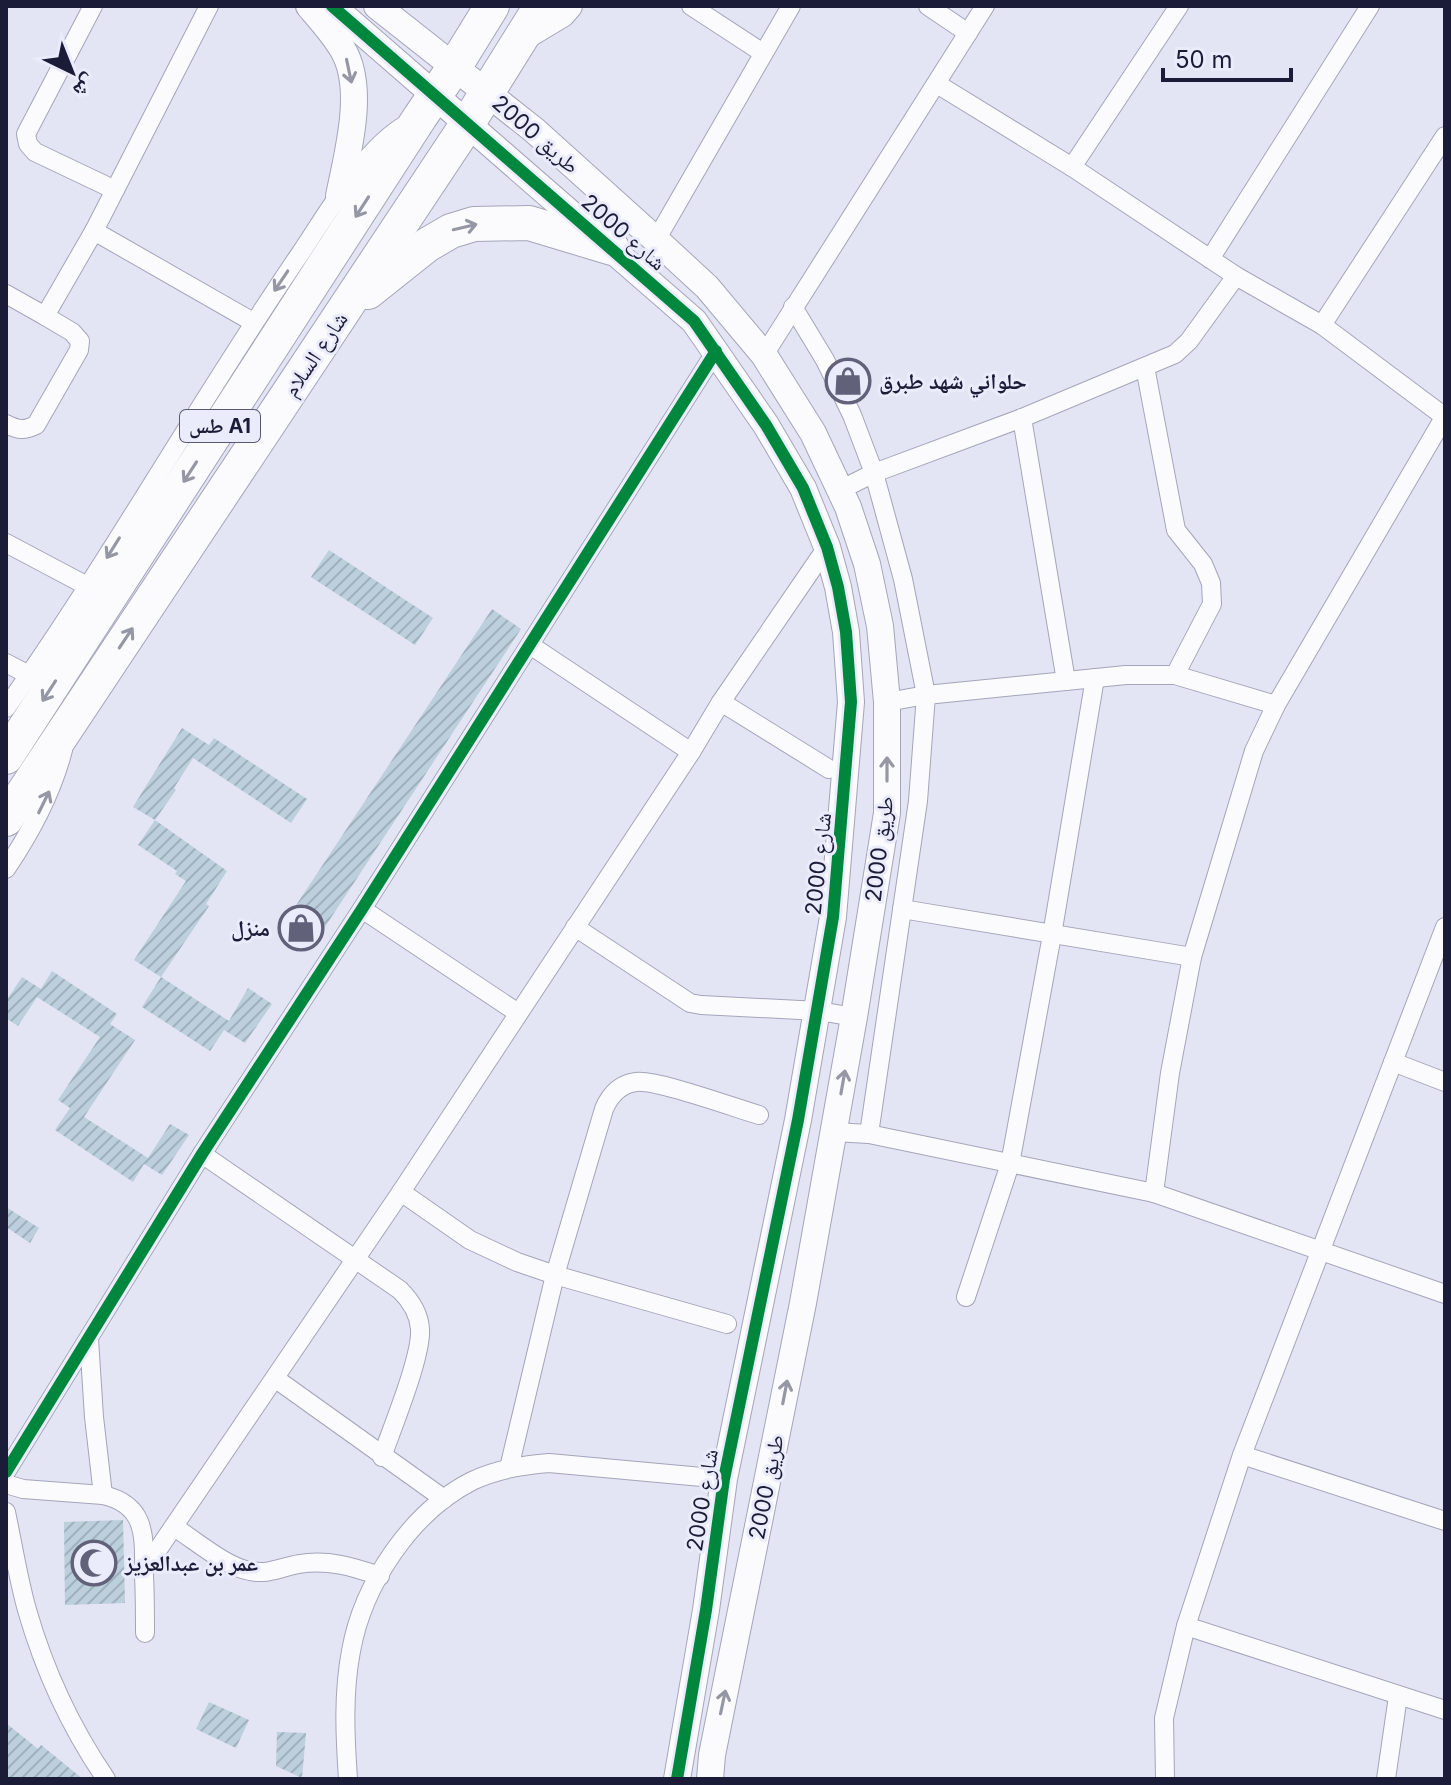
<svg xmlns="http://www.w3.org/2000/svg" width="1451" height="1785" font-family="Inter,'Noto Naskh Arabic',sans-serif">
<defs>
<pattern id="building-hatch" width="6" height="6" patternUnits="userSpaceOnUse" patternTransform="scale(2)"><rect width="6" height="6" fill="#bbcfdc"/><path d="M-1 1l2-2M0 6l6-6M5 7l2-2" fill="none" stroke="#a0b1bd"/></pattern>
</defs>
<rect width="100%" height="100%" fill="#e3e4f4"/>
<g fill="url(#building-hatch)">
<path d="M329 550 433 618 415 645 311 577Z"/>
<path d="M492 609 521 629 313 945 283 925Z"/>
<path d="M182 728 209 745 214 738 307 799 291 823 193 758 174 788 176 790 155 820 133 807Z"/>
<path d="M155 820 227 871 206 904 209 906 161 977 134 960 186 881 175 874 177 871 138 845Z"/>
<path d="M52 971 117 1014 110 1024 135 1040 84 1117 148 1158 170 1124 189 1135 162 1175 144 1164 133 1182 55 1130 70 1108 58 1100 100 1037 37 997 18 1026 6 1018V1001L22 977 41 989Z"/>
<path d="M161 977 229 1021 248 988 272 1004 245 1043 224 1030 210 1051 142 1007Z"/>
<path d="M6 1207 39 1228 30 1243 6 1227Z"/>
<path d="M123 1520 125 1603 65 1605 64 1522Z"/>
<path d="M209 1702 249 1720 236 1748 196 1729Z"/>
<path d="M6 1723 38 1749 41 1745 83 1779H6Z"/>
<path d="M277 1732 306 1733 302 1778 276 1766Z"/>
</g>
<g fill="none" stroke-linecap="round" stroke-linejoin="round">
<g stroke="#a4a5ba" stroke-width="20">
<g id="street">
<path d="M93 6 26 134 28 144 35 152 115 190"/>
<path d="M209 6 94 231 253 322"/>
<path d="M691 6 763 53"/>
<path d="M928 6 968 33"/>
<path d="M937 84 1072 167 1236 276 1322 325 1445 417"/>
<path d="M1072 167 1179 6"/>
<path d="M656 240 791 6"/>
<path d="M1210 259 1370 6"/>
<path d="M6 294 45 316 94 231"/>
<path d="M793 307 825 360 852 415 874 473 903 579 926 695 918 801 869 1134"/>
<path d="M1322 325 1445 136"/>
<path d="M764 355 985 6"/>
<path d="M1145 367 1176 530 1203 564 1211 583 1212 604 1175 675"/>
<path d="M1022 418 1066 681"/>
<path d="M6 424C18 430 24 431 36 425L79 350 80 341 72 332 45 316"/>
<path d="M840 490 874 473 1022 418 1175 354 1189 341 1236 276"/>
<path d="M6 543 89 587"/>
<path d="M530 645 691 752"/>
<path d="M6 663 29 675"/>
<path d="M721 702 829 769"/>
<path d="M887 702 926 695 1126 675H1175L1276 705 1445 416"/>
<path d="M6 708C110 561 198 403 300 254 327 214 365 147 407 124"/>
<path d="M6 869C31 832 52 793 63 750"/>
<path d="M362 909 518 1013"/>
<path d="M902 909 1192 957"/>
<path d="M575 927 690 1003 701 1005 819 1011 854 1017"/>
<path d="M1393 1062 1445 1082"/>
<path d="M834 1132 869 1134 1154 1193 1445 1294"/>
<path d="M202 1154 400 1290C411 1301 419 1313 420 1329 422 1356 392 1428 382 1457"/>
<path d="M401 1192 470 1240 517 1262 555 1275 727 1324"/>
<path d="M1154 1193 1170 1073 1192 957 1254 751 1276 705"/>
<path d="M966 1297 1010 1164 1052 935 1095 678"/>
<path d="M89 1339 94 1417 103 1495"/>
<path d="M276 1379 444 1499"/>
<path d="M1242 1455 1445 1521"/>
<path d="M509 1468 555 1275 604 1109C610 1095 620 1084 636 1082 656 1079 735 1108 759 1115"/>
<path d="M6 1472 202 1154 362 909 716 351"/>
<path d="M6 1484 23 1489 103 1495C148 1505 144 1539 144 1576 145 1595 145 1614 145 1633"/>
<path d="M6 1512C13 1545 18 1578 27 1610 44 1669 71 1728 106 1779"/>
<path d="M174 1527C195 1540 226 1567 250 1571 268 1575 282 1567 299 1564 328 1559 353 1567 380 1576"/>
<path d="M144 1570 401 1192 691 752 721 702 827 547"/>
<path d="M1186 1626 1445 1710"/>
<path d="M348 1779C345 1736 343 1693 351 1651 363 1584 411 1512 472 1481 497 1469 522 1465 549 1463L724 1479"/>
<path d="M1165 1779 1164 1718 1186 1626 1242 1455 1445 927"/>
<path d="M1386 1779 1398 1696"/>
</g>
</g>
<g stroke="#a4a5ba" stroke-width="28">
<g id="secondary">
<path d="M309 6C321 20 334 34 343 50 366 89 347 155 339 196"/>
<path d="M332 6 694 321 766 425 803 488 827 547 838 587 846 632 851 702 833 917 798 1120 724 1479 706 1610 677 1779"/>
<path d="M377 6 534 130 656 240 707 287 764 355 813 433 848 507 867 564 880 626 887 702V813L854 1017 803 1303 712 1755 710 1779"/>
<path d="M522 38 562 14 569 6"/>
</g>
</g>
<g stroke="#a4a5ba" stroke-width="36">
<g id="highway">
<path d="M368 292 427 245 451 231 474 224 529 223 612 248"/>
<path d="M6 757 420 117 455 66 492 6"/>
<path d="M6 819 468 123 541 6"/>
</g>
</g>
<use href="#street" stroke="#fbfbfd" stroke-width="18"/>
<use href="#secondary" stroke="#fbfbfd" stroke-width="26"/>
<use href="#highway" stroke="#fbfbfd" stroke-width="34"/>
<g stroke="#eaecfc" stroke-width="17">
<g id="cycleway">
<path d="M332 6 694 321 766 425 803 488 827 547 838 587 846 632 851 702 833 917 798 1120 724 1479 706 1610 677 1779"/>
<path d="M6 1472 202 1154 362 909 716 351"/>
</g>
</g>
<use href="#cycleway" stroke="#00873e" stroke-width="12"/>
</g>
<defs><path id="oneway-shaft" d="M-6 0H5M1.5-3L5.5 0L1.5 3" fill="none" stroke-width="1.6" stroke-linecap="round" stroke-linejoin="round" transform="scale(2)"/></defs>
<g stroke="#9697a4">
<use href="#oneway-shaft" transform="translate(349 71) rotate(78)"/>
<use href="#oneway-shaft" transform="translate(362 207) rotate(123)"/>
<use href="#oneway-shaft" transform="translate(465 227) rotate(-13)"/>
<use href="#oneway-shaft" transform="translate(281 281) rotate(124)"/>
<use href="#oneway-shaft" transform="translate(190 472) rotate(123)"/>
<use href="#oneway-shaft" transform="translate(113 548) rotate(122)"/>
<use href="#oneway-shaft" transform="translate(126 638) rotate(-56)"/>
<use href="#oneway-shaft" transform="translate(49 691) rotate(123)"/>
<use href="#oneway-shaft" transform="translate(887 769) rotate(-90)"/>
<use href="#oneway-shaft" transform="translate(44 802) rotate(-64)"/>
<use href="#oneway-shaft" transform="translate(843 1082) rotate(-80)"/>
<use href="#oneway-shaft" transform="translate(785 1392) rotate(-79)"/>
<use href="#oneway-shaft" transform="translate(723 1702) rotate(-78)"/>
</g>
<defs>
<g id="shop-ring" transform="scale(2.3)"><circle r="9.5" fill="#eaecfc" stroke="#616279" stroke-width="1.5"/><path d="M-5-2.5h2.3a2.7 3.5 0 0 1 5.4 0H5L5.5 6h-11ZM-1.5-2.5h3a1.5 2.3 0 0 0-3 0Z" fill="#616279"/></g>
<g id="mosque-ring" transform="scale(2.3)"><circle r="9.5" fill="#eaecfc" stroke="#616279" stroke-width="1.5"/><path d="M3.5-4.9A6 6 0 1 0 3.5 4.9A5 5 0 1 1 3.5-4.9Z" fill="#616279"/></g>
</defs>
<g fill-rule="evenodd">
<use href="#shop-ring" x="848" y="381"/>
<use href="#shop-ring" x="301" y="928"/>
<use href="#mosque-ring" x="94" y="1563"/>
</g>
<g text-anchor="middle" stroke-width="6" stroke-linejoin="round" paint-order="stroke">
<rect fill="#eaecfc" stroke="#595a72" stroke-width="2" x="180" y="410" width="80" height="32" rx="6"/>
<g font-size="20" font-weight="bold" fill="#1b1c37">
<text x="220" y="433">طس A1</text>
</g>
<g font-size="22" fill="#1b1c37" stroke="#eaecfc">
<text transform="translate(536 134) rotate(41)" y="8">طريق 2000</text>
<text transform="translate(624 232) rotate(41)" y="8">شارع 2000</text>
<text transform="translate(315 354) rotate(-56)" y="8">شارع السلام</text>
<text transform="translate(879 849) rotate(-83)" y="8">طريق 2000</text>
<text transform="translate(818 864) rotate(-84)" y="8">شارع 2000</text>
<text transform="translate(766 1487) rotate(-79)" y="8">طريق 2000</text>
<text transform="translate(702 1500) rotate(-81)" y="8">شارع 2000</text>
</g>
<g font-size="22" font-weight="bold" fill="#1b1c37" stroke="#eaecfc" text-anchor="start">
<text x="879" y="389">حلواني شهد طبرق</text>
<text x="270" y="936" text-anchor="end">منزل</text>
<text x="125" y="1571">عمر بن عبدالعزيز</text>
</g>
</g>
<rect width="1451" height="1785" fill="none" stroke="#1b1c37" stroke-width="16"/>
<g transform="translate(72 72) rotate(137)" stroke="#eaecfc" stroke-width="6" paint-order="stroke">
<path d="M0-6L14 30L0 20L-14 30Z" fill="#1b1c37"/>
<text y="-12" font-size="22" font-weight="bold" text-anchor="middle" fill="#1b1c37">ش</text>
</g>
<path d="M1163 68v12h128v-12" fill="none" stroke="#1b1c37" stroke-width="4"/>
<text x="1175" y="68" font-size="24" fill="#1b1c37" stroke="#eaecfc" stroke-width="6" paint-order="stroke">50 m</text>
</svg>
